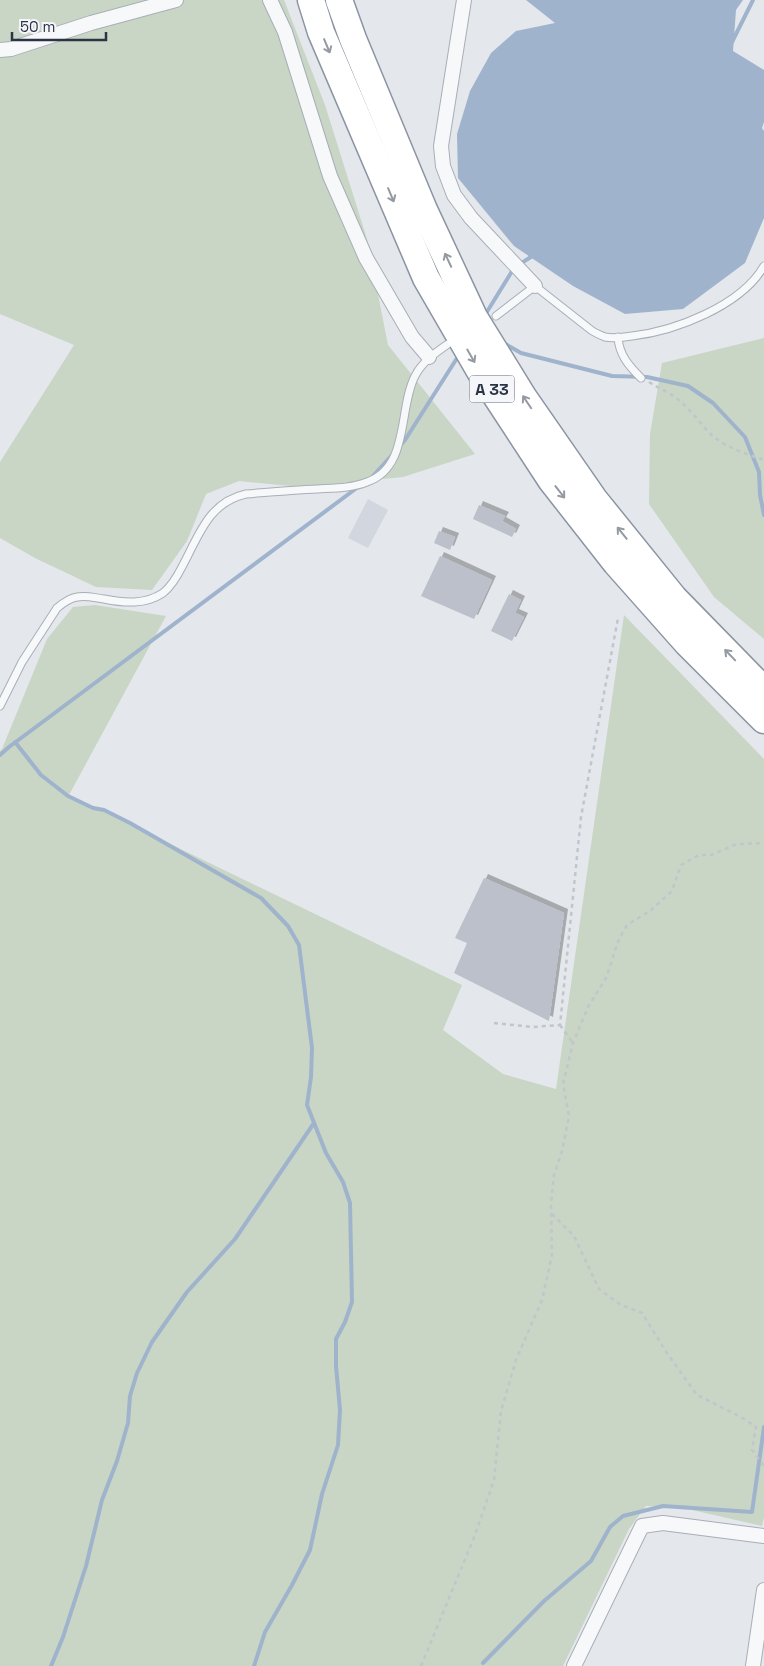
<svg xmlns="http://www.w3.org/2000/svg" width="764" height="1666" font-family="'Space Grotesk',sans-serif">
<defs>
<filter id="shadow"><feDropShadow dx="4" dy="-4" stdDeviation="0" flood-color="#0004"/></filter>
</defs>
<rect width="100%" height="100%" fill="#e4e7ec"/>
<path fill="#d2d6de" d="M368 499 388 510 368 548 348 538Z"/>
<g fill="#c9d6c5">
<path d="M0 0H284L325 105 367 239 388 345 475 454 403 477 301 487 239 481 206 494 187 541 152 590 96 587 35 558 0 538V462L74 345 0 314Z"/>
<path d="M764 338V639L714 597 649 504 650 434 662 363Z"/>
<path d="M95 605 166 616 69 795 462 985 443 1030 503 1074 556 1089 624 615 764 759V1517L762 1526 679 1507 646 1506 629 1529 563 1666H0V751L2 749 47 639 73 607Z"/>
</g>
<path fill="#9fb4cc" d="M526 0H743L736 10 733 51 764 70V122L762 128 764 131V218L745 263 683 309 625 314 573 286 514 246 458 178 457 134 470 91 491 53 516 31 555 23Z"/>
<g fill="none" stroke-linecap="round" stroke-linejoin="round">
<g stroke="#9fb4cc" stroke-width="4">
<path d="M732 42 753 0"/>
<path d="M523 262 534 255"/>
<path d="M485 315 514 268"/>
<path d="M502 342 521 353 612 376 647 377 688 386 713 403 745 437 759 472 760 495 764 515"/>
<path d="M399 447 405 440 459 355"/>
<path d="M372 477 393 454"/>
<path d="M15 742 41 775 68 796 93 808 104 810 130 823 261 898 288 926 299 945 312 1048 311 1077 307 1105 326 1153 343 1182 350 1203 352 1302 345 1322 336 1339V1366L340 1410 338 1445 322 1494 310 1550 292 1585 265 1632 254 1666"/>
<path d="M0 755 9 747 358 487"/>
<path d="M483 1663 544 1601 591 1561 610 1527 623 1516 663 1506 752 1512 764 1427"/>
<path d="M51 1666 63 1637 86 1566 102 1500 117 1461 128 1423 130 1396 137 1373 152 1342 187 1292 235 1239 314 1123"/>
</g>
</g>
<g fill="#bbc0ca" filter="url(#shadow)">
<path d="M479 505 505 516 502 521 516 529 512 537 473 519Z"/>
<path d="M439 531 455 537 450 550 434 543Z"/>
<path d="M440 556 492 580 474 619 421 596Z"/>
<path d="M509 594 521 600 515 613 524 617 512 641 491 631Z"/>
<path d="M484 878 564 913 549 1021 454 973 467 943 455 938Z"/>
</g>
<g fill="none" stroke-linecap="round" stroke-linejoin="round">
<g stroke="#a9aeb7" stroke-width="9">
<g id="lane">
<path d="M496 316 535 286 591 330C595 333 600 335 605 337 614 339 623 337 632 336 675 331 741 306 764 266"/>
<path d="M618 337C619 355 629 366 641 378"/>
<path d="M0 706 22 662 57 608C63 603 70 598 77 597 86 595 95 598 104 599 124 603 145 605 163 593 172 586 178 575 183 565 199 535 209 502 246 494 270 492 294 490 318 489 335 488 352 488 367 482 410 467 398 409 415 376 422 362 435 353 448 344"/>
</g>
</g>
<g stroke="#a9aeb7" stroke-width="16">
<g id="street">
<path d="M270 0 285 32 330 176 366 258 412 337 429 357"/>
<path d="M464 0 441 146 443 166 454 195 471 218 535 286"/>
<path d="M0 50 11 49 91 23 176 0"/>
<path d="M574 1666 642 1526 663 1523 764 1536"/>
<path d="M753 1666 764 1590"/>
</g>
</g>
<g stroke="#8b94a3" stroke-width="29">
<g id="highway">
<path d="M311 0 321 32 426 278 481 373 551 480 616 563 687 643 764 720"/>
<path d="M339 0 353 39 424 210 474 317 524 398 594 499 674 598 764 690"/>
</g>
</g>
<g stroke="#c2c5cb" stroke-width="2.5" stroke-dasharray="4 4" stroke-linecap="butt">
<path d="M649 382C660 389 673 394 682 403 694 413 702 427 714 437 729 449 747 454 764 460"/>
<path d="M494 1023 533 1027 560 1025 581 817 618 618"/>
<path d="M560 1025 573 1043"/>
<path d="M552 1214 574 1236 599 1289 621 1305 642 1313 667 1353 697 1395 741 1417 756 1427 752 1450 764 1466"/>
<path d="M421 1666 475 1535 494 1480 501 1411 516 1360 542 1300 552 1255 551 1205 554 1175 562 1151 569 1116 563 1084 573 1043 588 1007 606 978 619 939 627 925 650 911 672 891 681 865 699 855H711L737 844 764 843"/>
</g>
<use href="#lane" stroke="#f7f8fa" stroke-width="7"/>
<use href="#street" stroke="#f7f8fa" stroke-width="14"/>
<use href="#highway" stroke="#fff" stroke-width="26"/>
</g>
<defs><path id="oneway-shaft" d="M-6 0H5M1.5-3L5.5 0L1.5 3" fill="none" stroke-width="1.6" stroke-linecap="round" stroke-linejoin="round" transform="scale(1.25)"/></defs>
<g stroke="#959aa2">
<use href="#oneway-shaft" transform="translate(327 46) rotate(67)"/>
<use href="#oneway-shaft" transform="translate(391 195) rotate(67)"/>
<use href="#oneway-shaft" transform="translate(448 260) rotate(-115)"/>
<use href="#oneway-shaft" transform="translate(471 356) rotate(60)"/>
<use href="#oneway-shaft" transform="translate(527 402) rotate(-124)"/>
<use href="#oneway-shaft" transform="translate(560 492) rotate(52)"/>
<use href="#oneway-shaft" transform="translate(622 533) rotate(-129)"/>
<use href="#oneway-shaft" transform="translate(730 655) rotate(-134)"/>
</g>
<g text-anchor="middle" stroke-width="4" stroke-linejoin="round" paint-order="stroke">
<rect fill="#f4f6f9" stroke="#676e7b" stroke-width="1" x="469.5" y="375.5" width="45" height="27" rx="4"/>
<g font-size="16" font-weight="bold" fill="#2b3445">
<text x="492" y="395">A 33</text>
</g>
</g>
<path d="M12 32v8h94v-8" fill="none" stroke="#2b3445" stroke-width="2.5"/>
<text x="20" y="32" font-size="15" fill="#2b3445" stroke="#f4f6f9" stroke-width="4" paint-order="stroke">50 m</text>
</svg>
